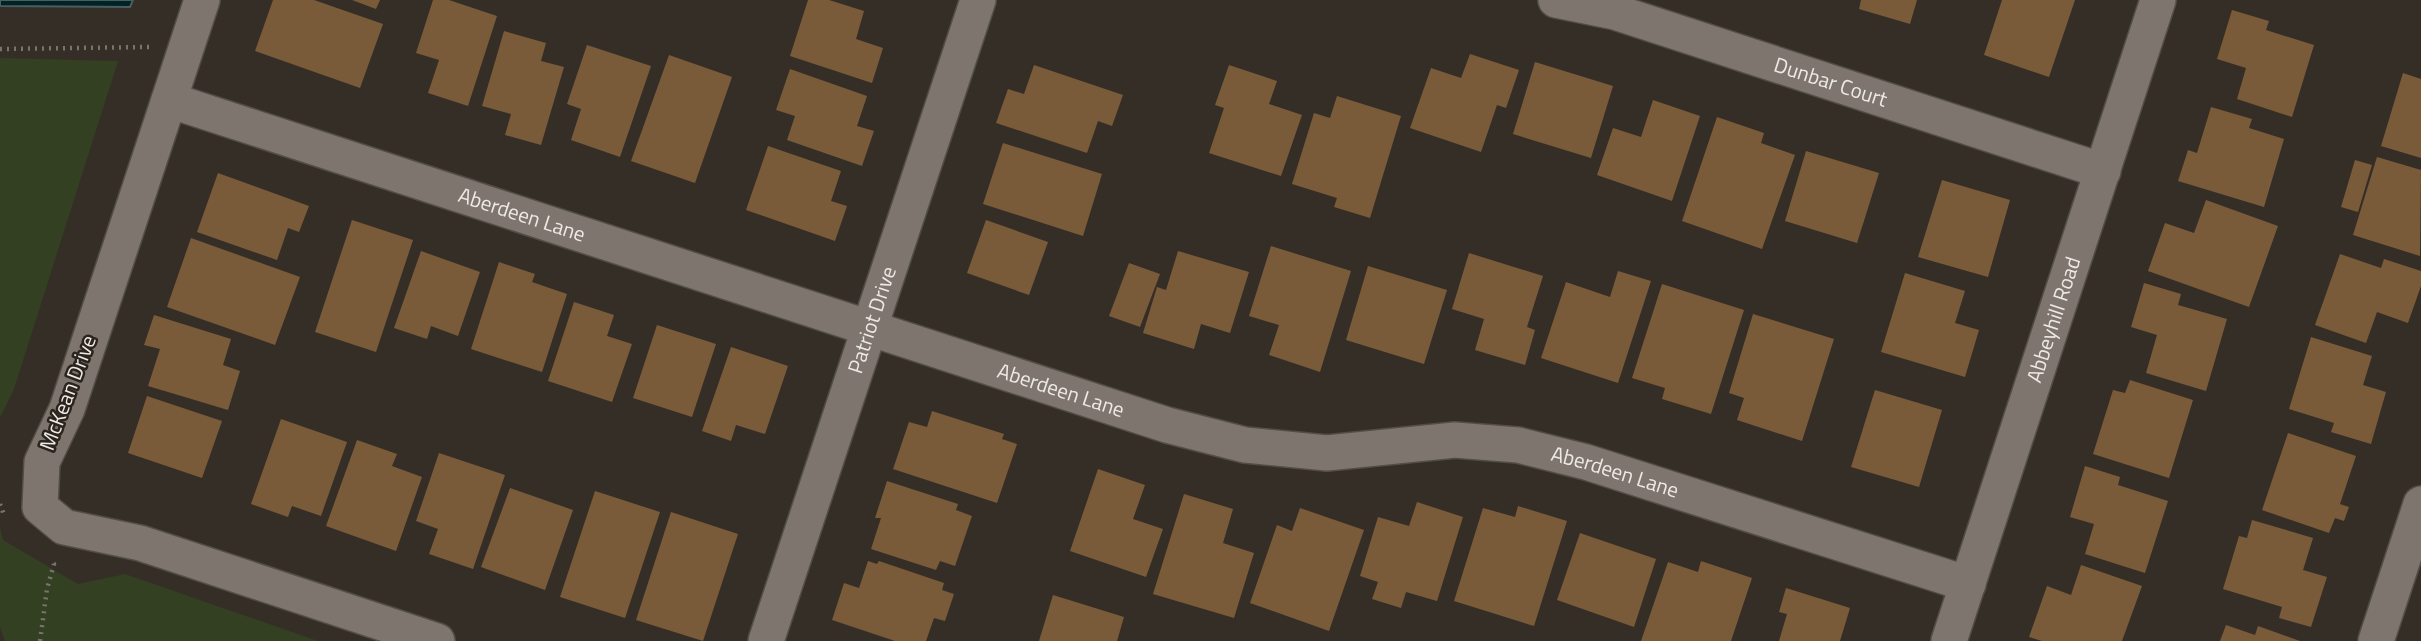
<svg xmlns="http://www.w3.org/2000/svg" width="2421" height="641" font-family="'Titillium Web',sans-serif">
<rect width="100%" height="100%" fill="#352e27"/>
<g fill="#334021">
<path d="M0 58 118 61 14 389 0 418Z"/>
<path d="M0 528 3 540 78 584 125 574 318 641H5L0 627Z"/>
</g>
<path fill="#022326" stroke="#485e5f" stroke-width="2" d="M0 0H133L130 7 0 6Z"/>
<g fill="#7a5b39">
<path d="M273 0H314L383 24 360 88 255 51Z"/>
<path d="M352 0H380L376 9Z"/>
<path d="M433 0H449L497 16 468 106 428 93 439 60 416 53Z"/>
<path d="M808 0H829L864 11 856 39 883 48 872 83 790 56Z"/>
<path d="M1861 0H1917L1910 24 1859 9Z"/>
<path d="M2002 0H2075L2049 77 1984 55Z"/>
<path d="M2232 10 2269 21 2266 30 2314 45 2292 117 2237 99 2246 68 2217 59Z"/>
<path d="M504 31 546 43 541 61 564 67 541 145 505 135 511 114 482 106Z"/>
<path d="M587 45 651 66 620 157 571 140 581 109 567 104Z"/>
<path d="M1470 54 1519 70 1506 108 1497 105 1481 152 1410 128 1431 68 1461 78Z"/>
<path d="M669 55 732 77 695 183 631 161Z"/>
<path d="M1535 62 1613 86 1591 158 1513 134Z"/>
<path d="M1034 65 1123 95 1112 126 1098 121 1087 153 996 123 1008 89 1024 94Z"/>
<path d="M1229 65 1277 81 1269 104 1302 115 1281 176 1209 153 1224 108 1215 105Z"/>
<path d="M790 69 867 96 857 126 874 131 862 166 787 140 795 116 776 110Z"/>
<path d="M2403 73 2421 79V158L2381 146Z"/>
<path d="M1337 96 1401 116 1370 218 1334 207 1337 198 1292 184 1314 113 1330 118Z"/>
<path d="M1653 100 1700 116 1672 201 1597 175 1613 128 1641 137Z"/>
<path d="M2211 107 2252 119 2249 128 2284 139 2264 207 2178 181 2188 150 2197 153Z"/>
<path d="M1717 117 1764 133 1761 143 1795 155 1762 249 1682 221Z"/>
<path d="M1003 143 1102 174 1083 236 983 204Z"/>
<path d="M768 146 841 171 831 201 847 206 835 241 746 210Z"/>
<path d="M1806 151 1879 173 1857 243 1785 221Z"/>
<path d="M2377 157 2421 170 2420 256 2353 235Z"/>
<path d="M2355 160 2372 165 2358 212 2341 207Z"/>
<path d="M218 173 309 206 299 232 288 228 277 260 197 232Z"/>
<path d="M1942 180 2010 200 1988 277 1918 257Z"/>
<path d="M2206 200 2278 226 2249 307 2148 271 2165 223 2194 233Z"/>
<path d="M352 220 413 240 376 352 315 332Z"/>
<path d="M986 220 1048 242 1029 295 967 273Z"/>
<path d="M191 238 300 277 275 345 167 307Z"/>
<path d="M1271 246 1351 271 1320 372 1269 355 1279 325 1249 316Z"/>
<path d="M421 251 480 272 458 336 431 326 427 339 394 328Z"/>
<path d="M1178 251 1249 272 1230 333 1201 324 1194 349 1143 333 1157 287 1166 290Z"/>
<path d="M1469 253 1543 276 1527 327 1535 330 1525 365 1475 350 1484 319 1452 309Z"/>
<path d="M2340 254 2381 268 2384 259 2421 271V286L2408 323 2377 312 2366 343 2315 325Z"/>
<path d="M499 262 535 274 532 282 567 294 542 372 471 349Z"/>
<path d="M1129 263 1160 274 1140 327 1109 316Z"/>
<path d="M1368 266 1447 290 1424 364 1346 340Z"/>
<path d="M1618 271 1651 281 1618 383 1541 358 1566 282 1610 297Z"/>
<path d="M1905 273 1965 291 1955 323 1979 330 1965 377 1881 352Z"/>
<path d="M2144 283 2181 294 2178 305 2227 319 2206 391 2146 373 2157 335 2131 327Z"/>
<path d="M1662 284 1744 310 1711 414 1662 399 1665 388 1632 378Z"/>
<path d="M574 302 614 315 607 336 632 344 612 402 548 381Z"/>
<path d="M1753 314 1834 339 1802 441 1737 420 1744 398 1729 393Z"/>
<path d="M154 315 231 339 223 365 240 371 228 410 148 386 160 349 144 345Z"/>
<path d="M657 325 716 344 692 417 633 398Z"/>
<path d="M2311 337 2372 356 2363 385 2386 392 2371 444 2331 432 2334 423 2289 409Z"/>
<path d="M731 347 788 366 765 434 736 425 731 441 702 431Z"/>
<path d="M2130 380 2193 400 2169 478 2093 454 2113 390 2125 393Z"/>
<path d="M1875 390 1942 410 1919 487 1851 467Z"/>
<path d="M147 396 222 421 202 478 128 453Z"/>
<path d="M932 411 1004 434 1002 439 1017 444 997 503 893 469 909 422 927 427Z"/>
<path d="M281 419 347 442 321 516 292 506 288 517 251 504Z"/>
<path d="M2288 433 2356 456 2340 504 2349 507 2344 521 2335 518 2329 533 2262 510Z"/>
<path d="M357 440 397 454 392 466 422 477 396 551 326 526Z"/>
<path d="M439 453 505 475 473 569 429 554 438 529 416 521Z"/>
<path d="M2085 466 2120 477 2118 485 2168 501 2145 573 2085 554 2094 524 2070 517Z"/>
<path d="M1098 469 1145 485 1133 519 1163 529 1146 577 1070 551Z"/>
<path d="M887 481 958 504 956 510 972 516 955 566 940 561 936 570 871 549 881 518H875Z"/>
<path d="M510 488 573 510 545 590 481 567Z"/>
<path d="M595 491 660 512 625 618 560 597Z"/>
<path d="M1184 494 1233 509 1223 543 1254 553 1234 618 1153 594Z"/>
<path d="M1417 502 1463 517 1437 601 1406 592 1401 608 1372 599 1378 582 1360 576 1378 517 1409 526Z"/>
<path d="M1518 506 1567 521 1534 626 1454 601 1483 508 1515 517Z"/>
<path d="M1300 508 1364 530 1329 631 1250 603 1277 525 1292 531Z"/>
<path d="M671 512 738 534 703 641 636 620Z"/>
<path d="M2252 520 2313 538 2303 570 2327 577 2311 627 2279 618 2282 607 2223 589 2239 536 2247 538Z"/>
<path d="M1580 533 1656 559 1634 627 1557 600Z"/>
<path d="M868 561 877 564 879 561 944 583 942 590 954 594 945 621 934 618 926 641H895L832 620 844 583 859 588Z"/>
<path d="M1701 561 1752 578 1731 641H1641L1668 562 1698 572Z"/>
<path d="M2081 565 2142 586 2122 641H2042L2029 637 2047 586 2071 595Z"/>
<path d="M1786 588 1850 608 1840 641H1779L1787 614 1779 612Z"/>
<path d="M1053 595 1124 617 1117 641H1039Z"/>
<path d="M2226 625 2255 635 2258 626 2300 641H2220Z"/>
</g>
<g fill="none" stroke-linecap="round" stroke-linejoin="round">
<g stroke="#524d47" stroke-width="38">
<g id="minor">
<path d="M202 0 67 409 42 462 40 507 64 527 140 543 437 641"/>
<path id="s1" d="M1556 0 1615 12 2103 171"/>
<path id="s2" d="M169 100 1167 425 1245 445 1327 453 1455 440 1518 445 1586 462 1968 584"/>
<path id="s3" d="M766 641 978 0"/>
<path id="s4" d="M1949 641 2158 0"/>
<path d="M2376 641 2421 504"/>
</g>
</g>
<g stroke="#7a746e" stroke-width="4.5" stroke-dasharray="2 5" stroke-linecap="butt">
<path d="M0 49 149 47"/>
<path d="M0 504 4 515"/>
<path d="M40 641 47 589 54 564 50 561"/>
</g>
<use href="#minor" stroke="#7e766e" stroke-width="35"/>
</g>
<g text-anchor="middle" stroke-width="5" stroke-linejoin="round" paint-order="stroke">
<g font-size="21" fill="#ede9e4" stroke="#2b241e">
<text dy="7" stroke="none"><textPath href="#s1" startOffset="287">Dunbar Court</textPath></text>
<text dy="7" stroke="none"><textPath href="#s2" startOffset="371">Aberdeen Lane</textPath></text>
<text dy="7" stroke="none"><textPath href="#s3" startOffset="338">Patriot Drive</textPath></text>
<text dy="7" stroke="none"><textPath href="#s4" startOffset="338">Abbeyhill Road</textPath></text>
<text dy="7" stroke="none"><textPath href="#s2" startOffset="938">Aberdeen Lane</textPath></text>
<text transform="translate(68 393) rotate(-69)" y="7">McKean Drive</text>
<text dy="7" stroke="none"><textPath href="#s2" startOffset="1505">Aberdeen Lane</textPath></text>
</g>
</g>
</svg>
